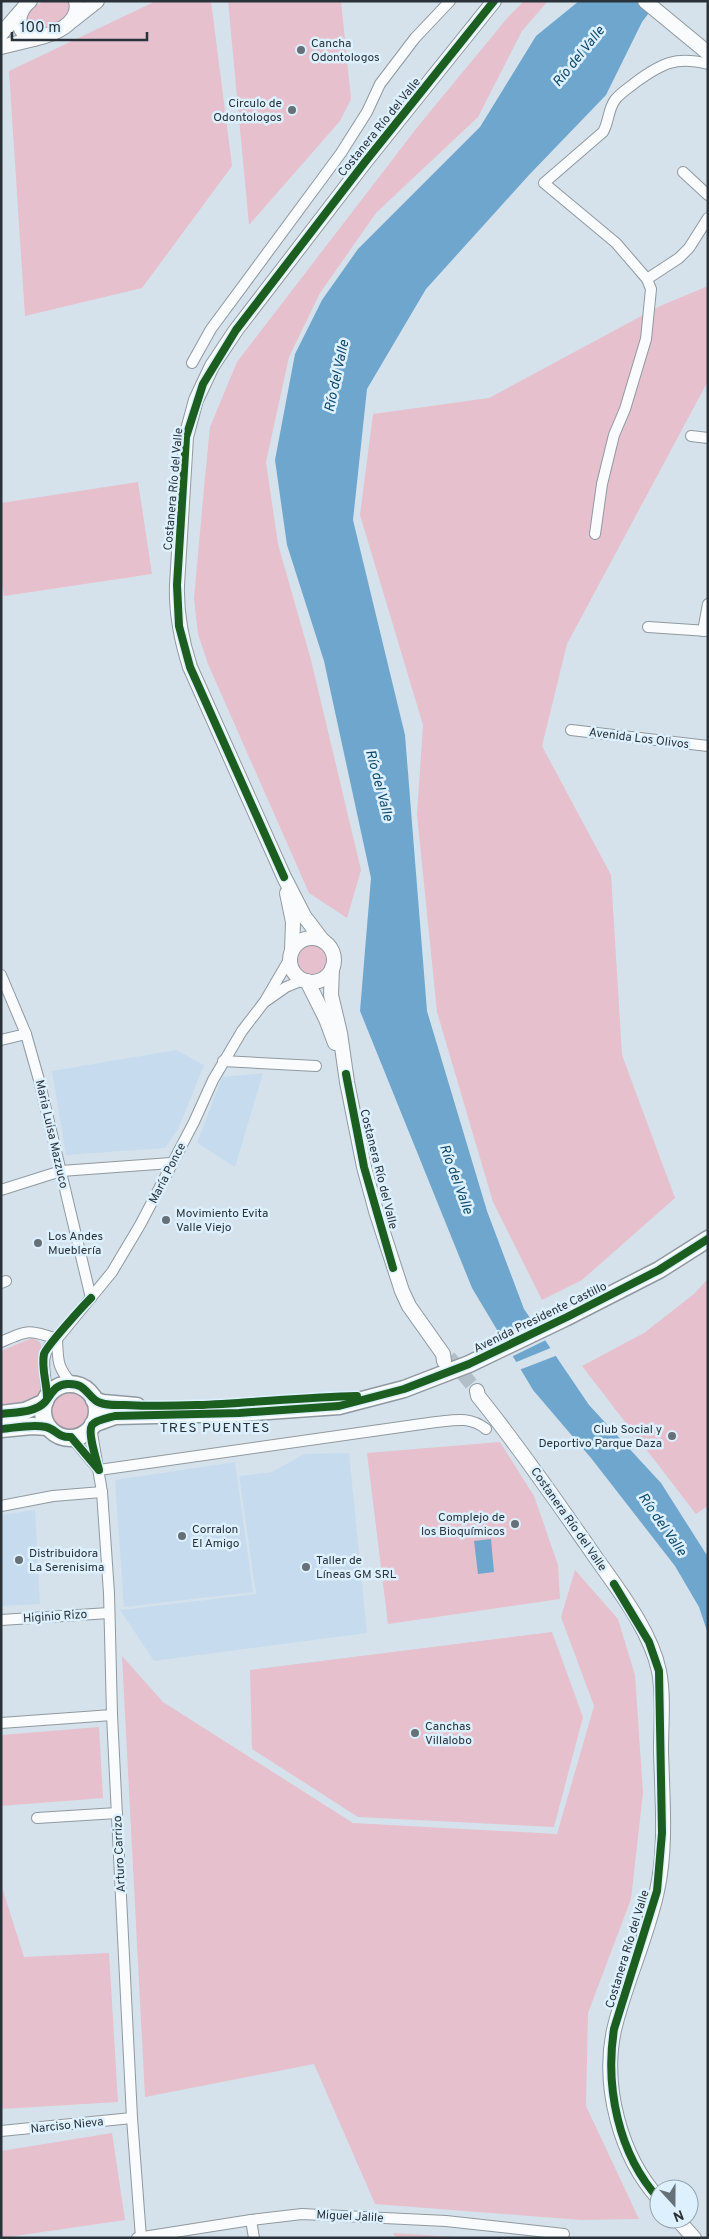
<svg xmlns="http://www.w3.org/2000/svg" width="709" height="2239" font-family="Overpass,sans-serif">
<rect width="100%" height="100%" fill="#d5e2ec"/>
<g fill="#c6dcee">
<path d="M176 1050 204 1065 178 1129 165 1148 66 1155 52 1071Z"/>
<path d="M263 1073 235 1167 197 1143 222 1077Z"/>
<path d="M349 1453 367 1633 154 1661 120 1610 256 1594 239 1476 272 1472 304 1454Z"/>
<path d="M235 1462 253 1592 124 1607 115 1480Z"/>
<path d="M35 1510 40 1604 1 1606V1515Z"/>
</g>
<g fill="#e6c0cc">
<path d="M44 1H69C70 4 71 7 71 9 68 21 36 36 27 23L26 15 31 9Z"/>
<path d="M156 1H211L232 166 142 288 25 316 9 71Z"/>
<path d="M228 1H341L351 99 340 121 249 225Z"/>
<path d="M524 1H548L522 31 478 117 376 213 320 293 289 357 266 462 278 544 311 660 361 870 347 918 309 893 208 664 198 634 194 598 205 477 210 427 237 362 419 125 509 16Z"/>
<path d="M708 286V381L567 644 542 746 611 875 622 1055 675 1198 582 1280 542 1300 493 1202 437 1012 417 815 423 725 360 515 373 414 489 398 660 306Z"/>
<path d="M138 482 152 574 4 596 1 578V503Z"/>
<circle cx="312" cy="960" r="18"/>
<path d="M708 1279V1506L696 1514 582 1366 644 1333 694 1294Z"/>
<path d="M32 1338C35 1340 40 1340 41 1345 42 1349 40 1353 39 1357 37 1372 47 1384 40 1399L1 1411V1351Z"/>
<circle cx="70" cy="1411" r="20"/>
<path d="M500 1442 534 1496 558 1565 560 1599 388 1624 367 1453Z"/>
<path d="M575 1570 618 1619 635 1675 643 1793 631 1899 588 2013 586 2106 639 2219 581 2220 375 2204 314 2064 145 2097 122 1656 163 1702 353 1823 557 1834 594 1706 561 1617Z"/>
<path d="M552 1632 583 1717 554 1827 358 1817 252 1749 250 1670Z"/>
<path d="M99 1727 103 1798 1 1806V1735Z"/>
<path d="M1 1884 24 1957 109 1953 118 2102 1 2109Z"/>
<path d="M112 2133 125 2220 1 2238V2151Z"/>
<path d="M393 2233 470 2238H396Z"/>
</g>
<g fill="#6ea6ce">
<path d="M579 1H658L642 22 606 95 529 175 426 289 367 389 353 520 405 735 427 1011 487 1211 524 1309 589 1405 661 1483 708 1557V1634L699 1607 675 1566 591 1458 533 1390 472 1288 360 1011 371 878 324 661 287 545 275 460 295 354 322 300 358 249 480 127 536 36Z"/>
<path d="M491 1539 494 1572 478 1574 474 1541Z"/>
</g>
<g fill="#d5e2ec">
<path d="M535 1321 548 1339 511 1357 499 1338Z"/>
<path d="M553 1347 558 1355 519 1370 514 1363Z"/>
</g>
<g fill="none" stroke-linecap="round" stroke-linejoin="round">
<path stroke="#b3bfc8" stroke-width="14" stroke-dasharray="14 7" stroke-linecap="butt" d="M449 1357 477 1391"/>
<g stroke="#8f99a1" stroke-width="12">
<g id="street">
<path d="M683 172 708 195"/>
<path d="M647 279 679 258 689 248 708 218"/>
<path d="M192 363 211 329 341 153 367 112 380 84 415 38 450 1"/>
<path d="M691 436 708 438"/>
<path d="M595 534 602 484 614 435 625 409 646 339 651 289 647 279 616 243 544 183 603 132C609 122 608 109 615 100 620 93 629 88 636 82 662 63 676 56 708 64"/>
<path d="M648 627 708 631"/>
<path d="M703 631 708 604"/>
<path d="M571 730 708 746"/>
<path d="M1 975 26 1034 39 1080 91 1298"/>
<path d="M266 1001 286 987 303 980"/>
<path d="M1 1040 26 1034"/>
<path d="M223 1061 316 1066"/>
<path d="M1 1190 61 1171 171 1163"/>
<path d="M1 1283 6 1281"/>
<path d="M57 1339C58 1361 57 1367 72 1384"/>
<path d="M1 1342C28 1330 29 1329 57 1339"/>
<path d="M47 1397C47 1375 36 1353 57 1339L112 1272 140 1225 194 1122 213 1080 242 1031 265 1001 290 958"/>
<path d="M91 1427 102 1492 109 1593 112 1715 132 2118 141 2238"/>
<path d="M71 1437 98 1469"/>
<path d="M99 1470 436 1422C455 1420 470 1416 486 1429"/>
<path d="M1 1506 53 1496 102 1492"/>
<path d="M1 1620 109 1613"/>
<path d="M1 1723 112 1715"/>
<path d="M37 1818 117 1813"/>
<path d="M1 2131 132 2118"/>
<path d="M251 2220 254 2238"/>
<path d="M137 2238 251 2220 302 2214 446 2221 564 2234"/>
</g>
</g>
<g stroke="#8f99a1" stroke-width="16">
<g id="secondary">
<path d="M30 1C16 12 14 33 34 39 52 35 82 24 76 1"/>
<path d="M645 1 708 53"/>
<path d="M73 20 97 1"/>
<path d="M1 34 21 11"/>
<path d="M1 47 34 39"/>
<path d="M287 893 293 922 292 951"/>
<circle cx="312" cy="960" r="22"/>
<path d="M323 941 304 916 284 877 190 667C181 639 176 614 177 585L186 437 196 400 212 366 236 330 365 162 494 1"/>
<path d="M332 968 331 995 340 1033 347 1082 364 1167 376 1211 402 1291 409 1306 443 1354 444 1361"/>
<path d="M307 981 326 1019 335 1043"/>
<path d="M477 1391 478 1396C517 1444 552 1495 587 1545 612 1582 650 1627 659 1671 664 1696 661 1724 661 1750 662 1796 667 1846 657 1891 647 1938 625 1983 614 2030 602 2086 620 2156 659 2199"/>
<path d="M677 2219 694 2238"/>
</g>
</g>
<g stroke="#8f99a1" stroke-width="19">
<g id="primary">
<circle cx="70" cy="1411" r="27"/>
<path d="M94 1400 103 1403 137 1406"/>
<path d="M1 1414 25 1411 45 1402"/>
<path d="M93 1424 115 1416 239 1413 339 1406 404 1389 469 1364 567 1317 659 1270 708 1239"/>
<path d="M1 1429 32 1426 48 1427"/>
</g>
</g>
<use href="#street" stroke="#f9fbfc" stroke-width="10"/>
<use href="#secondary" stroke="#f9fbfc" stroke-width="14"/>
<use href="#primary" stroke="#f9fbfc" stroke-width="16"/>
<g stroke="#ddf0fe" stroke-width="11">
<g id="cycleway">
<path d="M284 877 190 667 179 626 177 585 186 437 203 384 236 330 365 162 494 1"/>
<path d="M346 1074 364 1167 393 1268"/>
<path d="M47 1397C47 1384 41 1367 44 1354 46 1347 82 1307 91 1298"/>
<path d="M1 1414C14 1412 35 1413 45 1402 52 1394 54 1385 67 1384 84 1383 85 1392 95 1400 102 1406 116 1405 125 1405 202 1409 279 1398 357 1396"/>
<path d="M1 1429C15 1428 32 1424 46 1427 56 1429 58 1438 71 1437L98 1469"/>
<path d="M99 1470C97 1461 87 1433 92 1425 96 1420 108 1418 115 1416L239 1413 339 1406 404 1389 469 1364 567 1317 659 1270 708 1239"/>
<path d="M614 1584 649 1642 659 1671 662 1833 657 1891 614 2029C605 2087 618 2154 659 2199"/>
</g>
</g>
<use href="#cycleway" stroke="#1b5e20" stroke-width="8"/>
</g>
<g fill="#657078" stroke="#ddf0fe" stroke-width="2">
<circle cx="301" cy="50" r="5"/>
<circle cx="292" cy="110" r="5"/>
<circle cx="166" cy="1220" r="5"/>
<circle cx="38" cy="1243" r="5"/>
<circle cx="672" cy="1436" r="5"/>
<circle cx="515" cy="1524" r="5"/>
<circle cx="182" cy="1536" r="5"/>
<circle cx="19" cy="1560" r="5"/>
<circle cx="306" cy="1567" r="5"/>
<circle cx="415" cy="1733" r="5"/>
</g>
<g text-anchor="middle" stroke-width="5" stroke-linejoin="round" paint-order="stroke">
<g font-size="12" fill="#293239" stroke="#ddf0fe" text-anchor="start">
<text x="311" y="47">Cancha<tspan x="311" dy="14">Odontologos</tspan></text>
<text x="282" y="107" text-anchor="end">Circulo de<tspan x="282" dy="14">Odontologos</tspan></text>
<text x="176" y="1217">Movimiento Evita<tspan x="176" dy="14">Valle Viejo</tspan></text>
<text x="48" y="1240">Los Andes<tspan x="48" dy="14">Mueblería</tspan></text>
<text x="662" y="1433" text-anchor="end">Club Social y<tspan x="662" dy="14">Deportivo Parque Daza</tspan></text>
<text x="505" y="1521" text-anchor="end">Complejo de<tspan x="505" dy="14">los Bioquímicos</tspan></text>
<text x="192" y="1533">Corralon<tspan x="192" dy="14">El Amigo</tspan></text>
<text x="29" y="1557">Distribuidora<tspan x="29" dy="14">La Serenisima</tspan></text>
<text x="316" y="1564">Taller de<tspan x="316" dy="14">Líneas GM SRL</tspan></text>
<text x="425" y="1730">Canchas<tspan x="425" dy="14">Villalobo</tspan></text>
</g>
<g font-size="12" fill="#293239" stroke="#ddf0fe">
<text transform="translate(379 127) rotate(-51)" y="4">Costanera Río del Valle</text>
<text transform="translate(173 489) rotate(-85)" y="4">Costanera Río del Valle</text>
<text transform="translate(639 738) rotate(7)" y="4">Avenida Los Olivos</text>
<text transform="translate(52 1134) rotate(77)" y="4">Maria Luisa Mazzuco</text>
<text transform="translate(379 1169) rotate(76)" y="4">Costanera Río del Valle</text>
<text transform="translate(167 1173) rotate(-63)" y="4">María Ponce</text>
<text transform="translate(540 1317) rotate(-26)" y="4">Avenida Presidente Castillo</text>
<text transform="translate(569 1519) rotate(55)" y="4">Costanera Río del Valle</text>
<text transform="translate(55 1616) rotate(-4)" y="4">Higinio Rizo</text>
<text transform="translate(119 1854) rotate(-93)" y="4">Arturo Carrizo</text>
<text transform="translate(627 1949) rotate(-73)" y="4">Costanera Río del Valle</text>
<text transform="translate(67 2125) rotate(-6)" y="4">Narciso Nieva</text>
<text transform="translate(350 2216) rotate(3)" y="4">Miguel Jalile</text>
</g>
<g font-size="14" font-style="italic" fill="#0d486b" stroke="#ddf0fe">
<text transform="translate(578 56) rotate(-51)" y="5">Río del Valle</text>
<text transform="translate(336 376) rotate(-78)" y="5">Río del Valle</text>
<text transform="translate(380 785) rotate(75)" y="5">Río del Valle</text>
<text transform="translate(457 1179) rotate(70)" y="5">Río del Valle</text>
<text transform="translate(663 1524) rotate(55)" y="5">Río del Valle</text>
</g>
<g font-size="14" letter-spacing="1" fill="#293239" stroke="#ddf0fe">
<text x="215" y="1432">TRES PUENTES</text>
</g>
</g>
<rect width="709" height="2239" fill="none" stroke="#293239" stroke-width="5"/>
<g transform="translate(674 2204) rotate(159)"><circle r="24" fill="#ddf0fe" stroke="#95a4af"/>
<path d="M0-4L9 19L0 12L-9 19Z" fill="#657078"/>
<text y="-8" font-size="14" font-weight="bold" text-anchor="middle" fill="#293239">N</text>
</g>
<path d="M12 32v8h135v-8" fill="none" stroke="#293239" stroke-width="2.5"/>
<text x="20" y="32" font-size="15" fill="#293239" stroke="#ddf0fe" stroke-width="4" paint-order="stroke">100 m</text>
</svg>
